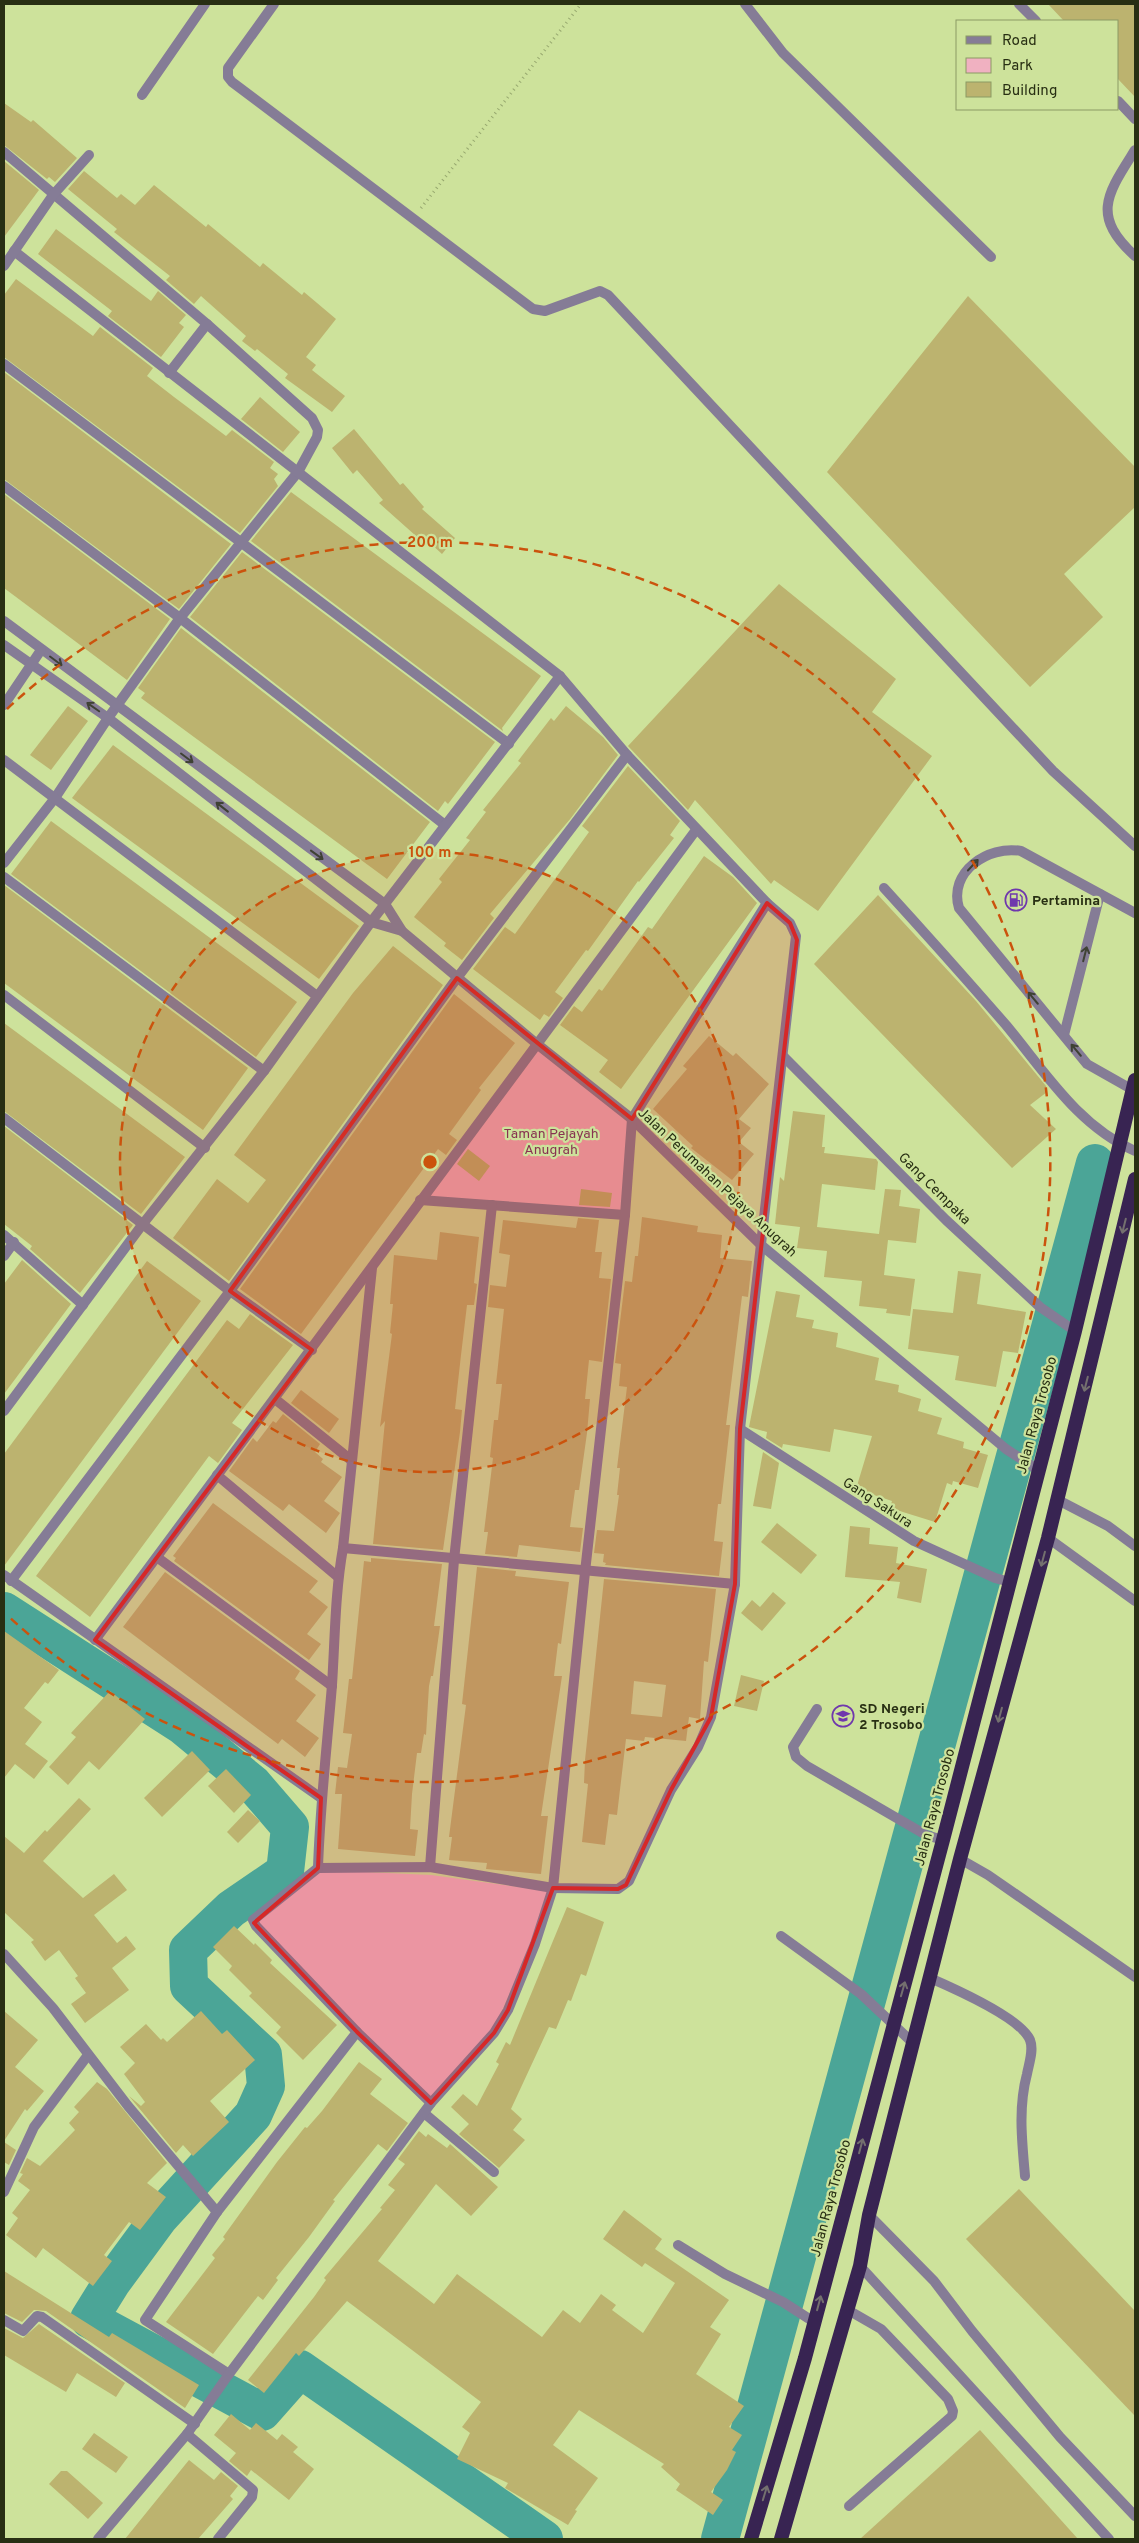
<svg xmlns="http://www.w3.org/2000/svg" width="1139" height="2543" font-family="Overpass,sans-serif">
<rect width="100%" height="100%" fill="#cde29b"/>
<g fill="#f0b1c1">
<path d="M537 1044 632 1119 625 1215 420 1200Z"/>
<path d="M321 1870 431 1875 548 1891 533 1941 493 2031 432 2098 358 2030 255 1919Z"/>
</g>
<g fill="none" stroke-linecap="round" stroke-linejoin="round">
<g stroke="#4ba597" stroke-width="38">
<path d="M4 1611 183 1726 253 1784 290 1827 285 1872 231 1909 188 1950 189 1986 263 2055 266 2086 253 2115 159 2218 112 2282 89 2319 262 2412 300 2369 544 2539"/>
<path d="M720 2539 1095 1163"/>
</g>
</g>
<g fill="#bcb36f" fill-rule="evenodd">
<path d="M1048 4H1135V97L1118 79V21H1064Z"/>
<path d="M4 103 31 122 33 120 77 158 55 182 49 177 47 179 4 145Z"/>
<path d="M4 161 39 190 4 237Z"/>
<path d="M84 171 117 198 121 194 135 205 154 185 206 227 208 224 260 267 263 263 302 295 304 292 336 319 306 357 316 365 312 370 345 396 332 412 285 378 288 374 257 349 255 351 242 341 246 336 201 296 194 304 166 280 170 276 114 232 117 229 68 189Z"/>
<path d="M56 229 151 301 158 291 186 315 179 323 184 327 161 357 108 316 112 311 38 254Z"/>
<path d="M16 279 93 336 100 327 153 368 147 376 174 397 226 436 232 430 274 462 270 468 278 474 274 479 278 486 240 533 4 357V295Z"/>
<path d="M968 296 1135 467V507L1064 574 1103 617 1030 687 827 472Z"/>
<path d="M4 372 231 544 179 609 4 479Z"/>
<path d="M260 397 300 432 283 452 241 419Z"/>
<path d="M354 429 400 485 403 483 424 507 422 509 455 538 442 554 428 541 425 544 379 503 383 500 357 470 353 474 332 448Z"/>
<path d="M291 492 541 676 502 728 503 731 251 541Z"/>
<path d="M4 494 170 619 127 680 4 588Z"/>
<path d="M242 552 495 742 448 804 445 801 438 811 190 617Z"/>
<path d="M779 584 896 679 872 712 932 756 818 911 774 880 771 884 695 800 688 810 628 746Z"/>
<path d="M181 628 430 822 387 879 141 698 145 693 138 688Z"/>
<path d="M68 706 88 721 51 770 30 755Z"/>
<path d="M566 706 603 737 618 755 571 818 490 914 494 918 462 960 444 946 446 943 414 917 442 882 439 879 470 840 466 838 486 812 483 810 521 763 518 761 551 718 554 721Z"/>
<path d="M113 745 359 926 319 979 72 798Z"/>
<path d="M628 766 680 821 670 835 674 838 639 882 638 881 588 951 586 950 555 992 563 998 549 1017 544 1014 540 1020 473 969 505 927 515 934 589 832 582 826Z"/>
<path d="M51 821 297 1002 256 1057 11 874Z"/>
<path d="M704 856 733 877 757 903 621 1089 599 1072 608 1060 560 1025 574 1006 582 1012 599 989 602 991 648 927 652 929Z"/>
<path d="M4 885 248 1068 203 1130 4 983Z"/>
<path d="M878 895 976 1001 1046 1086 1047 1092 1030 1105 1056 1129 1012 1168 814 964Z"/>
<path d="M393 946 443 985 229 1281 173 1238 217 1179 248 1203 266 1180 234 1155 353 993Z"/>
<path d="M454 994 515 1043 479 1088 481 1090 449 1134 457 1140 446 1155 438 1149 301 1334 240 1289Z"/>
<path d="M4 1023 185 1157 141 1214 4 1111Z"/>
<path d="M709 1036 733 1056 736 1053 769 1084 739 1119 751 1128 739 1142 754 1154 732 1180 691 1148 693 1146 653 1109 687 1069 683 1066Z"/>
<path d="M793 1111 825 1115 822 1147H825L824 1153 876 1159 878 1162 875 1190 822 1184 817 1227 879 1234 885 1189 901 1190 899 1206 920 1209 916 1243 888 1240 884 1275 915 1279 910 1316 886 1313 887 1309 859 1306 862 1281 824 1277 827 1251 797 1248 800 1227 775 1224 780 1177 784 1181Z"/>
<path d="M4 1126 133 1225 80 1293 30 1249 32 1246 4 1224Z"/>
<path d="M468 1149 490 1166 479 1181 457 1164Z"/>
<path d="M581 1189 612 1193 610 1207 579 1205Z"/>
<path d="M642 1217 698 1226 697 1232 722 1235 720 1258 752 1261 748 1297 742 1296 726 1425H730L721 1504H718L714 1541 723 1542 719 1576 605 1565 606 1563 603 1562 604 1554 594 1553 597 1530 614 1531 619 1495H617L620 1468H617L627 1387 619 1386 621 1364 615 1363 625 1281 632 1282 635 1256H638Z"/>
<path d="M578 1218 599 1220 595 1252H602L599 1278 611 1279 602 1362 589 1360 585 1399H590L587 1433 579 1490H575L570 1527 583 1528 580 1552 519 1545 517 1557 485 1554 488 1532H484L493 1458 490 1457 494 1420H498L502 1384H496L504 1309 488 1307 490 1285 506 1287 510 1255 499 1253 503 1220 576 1228Z"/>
<path d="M440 1232 479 1237 474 1283 477 1284 474 1305H467L461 1355 455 1409 462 1410 460 1432 443 1550 373 1544 385 1421 380 1427 392 1334 390 1333 393 1304H390L394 1255 437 1260Z"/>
<path d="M22 1260 71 1304 4 1394V1284Z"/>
<path d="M147 1261 201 1301 4 1566V1454Z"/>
<path d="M958 1271 981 1274 977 1304 1026 1312 1018 1353 1003 1351 996 1387 955 1380 959 1356 908 1349 913 1309 953 1313Z"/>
<path d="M776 1291 800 1295 796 1317 814 1320 812 1328 838 1333 836 1347 879 1358 875 1380 899 1385 898 1392 921 1399 918 1411 942 1418 937 1434 964 1442 963 1448 988 1455 978 1488 953 1481 952 1485 947 1483 935 1522 890 1508 892 1501 856 1489 872 1436 834 1429 830 1452 783 1444 782 1448 766 1438 767 1432 749 1427Z"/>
<path d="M250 1314 293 1345 232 1423 242 1430 218 1463 209 1456 90 1617 36 1576 227 1320 239 1329Z"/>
<path d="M301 1390 339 1419 329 1433 291 1403Z"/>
<path d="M283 1414 320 1444 315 1452 323 1459 321 1462 342 1477 324 1501 340 1513 326 1533 289 1504 283 1511 229 1471 253 1438 257 1442 273 1421 276 1423Z"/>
<path d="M763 1452 779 1463 771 1509 753 1506Z"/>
<path d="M213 1503 318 1581 309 1592 328 1607 307 1634 321 1644 309 1660 174 1561 176 1558 173 1556Z"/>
<path d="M777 1523 817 1555 801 1574 761 1542Z"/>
<path d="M850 1526 870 1528 869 1544 898 1547 896 1563 927 1569 921 1603 897 1598 900 1582 845 1577Z"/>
<path d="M371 1558 442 1564 434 1626H440L433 1676H431L429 1686 426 1735 424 1734 421 1753H417L412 1794 410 1829 418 1830 415 1856 338 1849 342 1794H335L338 1767 347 1768 352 1734 343 1733 347 1698 349 1679H352L364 1561 371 1562Z"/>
<path d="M477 1567 516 1571 515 1576 569 1582 561 1644 558 1643 554 1676H562L541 1816H548L541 1874 486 1869 487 1863 449 1860 452 1837H449L466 1705 462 1704Z"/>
<path d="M165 1572 300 1671 295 1679 316 1695 296 1721 319 1738 305 1757 282 1739 278 1744 123 1627Z"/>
<path d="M604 1579 716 1589 708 1662 704 1661 700 1719 689 1717 686 1741 645 1737 644 1741 626 1739 617 1815 609 1814 605 1845 582 1842 588 1784 584 1783 585 1760ZM634 1681 666 1685 662 1717 631 1714Z"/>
<path d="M773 1592 786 1603 762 1631 741 1613 752 1600 760 1607Z"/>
<path d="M4 1631 59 1670 48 1684 45 1682 24 1708 42 1722 25 1744 48 1761 34 1779 15 1764 4 1778Z"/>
<path d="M741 1675 764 1681 757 1711 734 1706Z"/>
<path d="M110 1691 145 1719 99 1770 89 1761 68 1785 49 1767 76 1737 71 1733Z"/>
<path d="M192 1751 210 1770 162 1817 144 1798Z"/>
<path d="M226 1769 251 1795 234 1813 208 1786Z"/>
<path d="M79 1798 91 1809 43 1861 83 1898 114 1874 127 1890 94 1915 117 1943 126 1936 136 1949 112 1968 129 1990 85 2023 71 2004 86 1993 75 1978 78 1976 59 1950 45 1961 31 1942 34 1940 4 1912V1836L24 1853 45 1830 47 1832Z"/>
<path d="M248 1810 260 1821 238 1843 227 1832Z"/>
<path d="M567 1907 604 1922 586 1976 581 1974 571 2001 568 2000 556 2029 549 2027 511 2109 522 2119 513 2130 525 2140 499 2168 459 2134 469 2124 451 2107 463 2094 477 2106 499 2064 496 2062 506 2042 510 2045Z"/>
<path d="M234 1926 254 1945 255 1943 272 1960 270 1963 337 2025 303 2060 276 2033 281 2027 249 1996 252 1993 229 1970 232 1966 213 1947Z"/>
<path d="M4 2011 38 2040 15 2067 44 2091 27 2111 25 2109 4 2141Z"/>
<path d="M201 2011 222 2034 227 2030 255 2060 210 2101 229 2122 193 2156 183 2145 176 2153 129 2096 141 2106 145 2102 124 2074 135 2063 120 2047 146 2024 161 2040 163 2038 167 2042Z"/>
<path d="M359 2062 382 2079 370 2094 408 2123 387 2151 378 2144 333 2200 335 2201 309 2237 276 2278 278 2280 263 2300 258 2296 213 2354 166 2322 215 2258 212 2255 225 2239 223 2237 277 2162 305 2127 307 2128 322 2111Z"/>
<path d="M97 2082 107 2089 167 2163 147 2183 166 2197 140 2230 129 2222 104 2255 112 2261 93 2286 43 2248 36 2258 6 2235 18 2218 12 2213 30 2190 18 2181 23 2174 20 2173 27 2158 40 2166 75 2130 69 2123 79 2112 74 2107Z"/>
<path d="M419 2131 426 2137 428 2134 447 2148 450 2144 498 2187 471 2216 436 2184 378 2261 434 2304 457 2274 542 2337 563 2310 580 2323 601 2294 616 2305 612 2310 643 2333 675 2283 645 2263 642 2267 603 2239 624 2210 662 2239 655 2249 729 2300 710 2327 721 2334 696 2374 744 2406 729 2427 742 2435 732 2450 736 2452 727 2470 711 2492 723 2500 713 2515 676 2490 680 2484 661 2467 664 2464 579 2410 553 2445 598 2478 575 2510 577 2511 568 2525 505 2488 508 2483 457 2459 470 2433 462 2427 481 2402 347 2301 299 2356 296 2353 264 2393 248 2380 314 2297 326 2280 324 2278 382 2209 380 2208 395 2190 388 2185 405 2164 398 2159Z"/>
<path d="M4 2142 16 2150 9 2165 4 2162Z"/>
<path d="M1019 2189 1135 2311V2416L966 2239Z"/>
<path d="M4 2271 109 2337 112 2333 199 2385 185 2408 46 2311 34 2310 22 2322 4 2313Z"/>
<path d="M39 2324 125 2383 116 2397 77 2373 66 2392 4 2355V2328L23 2338Z"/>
<path d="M231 2414 250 2430 256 2423 277 2440 282 2434 298 2447 293 2452 314 2469 289 2500 251 2470 247 2476 229 2461 236 2453 214 2435Z"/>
<path d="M980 2430 1078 2539H860Z"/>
<path d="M94 2433 128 2457 116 2473 82 2449Z"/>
<path d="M189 2460 214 2480 221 2472 238 2486 230 2496 233 2499 198 2539H125Z"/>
<path d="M61 2471H67L103 2503 88 2519 49 2484Z"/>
</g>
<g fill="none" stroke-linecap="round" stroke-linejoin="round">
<path stroke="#97a86f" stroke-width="3" stroke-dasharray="1 4" stroke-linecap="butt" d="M421 208 581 4"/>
<g stroke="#857c96" stroke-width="10">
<path d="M274 4 228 68V77L232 82 533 309 545 311 600 291 608 295 1053 771 1135 846"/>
<path d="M745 4 783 53 991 257"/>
<path d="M1019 4 1036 21"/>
<path d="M142 95 205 4"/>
<path d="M1118 101 1135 119"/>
<path d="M1135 150C1108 193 1090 215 1135 256"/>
<path d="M884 888C925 933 966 979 1006 1025 1045 1072 1078 1126 1135 1151"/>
<path d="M1064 1035 1100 894"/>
<path d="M1133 1090 1087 1064 959 908C948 872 988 845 1021 851L1135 913"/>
<path d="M1048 1538 1135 1601"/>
<path d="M817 1709 793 1747 796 1757 807 1766 926 1835 943 1840"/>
<path d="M960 1859 988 1875 1135 1977"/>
<path d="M930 1978C953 1988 1021 2018 1030 2040 1034 2050 1029 2063 1027 2074 1018 2108 1022 2141 1025 2176"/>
<path d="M869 2215 934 2281 972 2331 1060 2437 1135 2516"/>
<path d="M678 2245 725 2274 783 2302 814 2322"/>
<path d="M848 2310 881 2329 948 2399 953 2411 952 2416 849 2506"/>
</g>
<g stroke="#857c96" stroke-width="10">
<path d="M4 152 207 324 312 418 318 430 317 437 298 472 180 618 108 718 55 798 4 863"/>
<path d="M14 251 560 676 627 755 767 903 790 923 796 936 740 1429 735 1584 711 1717 698 1747 671 1790 629 1881 618 1889 553 1888 430 1867 318 1868 253 1920 256 1926 357 2032 431 2103"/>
<path d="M4 266 53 195 89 155"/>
<path d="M4 364 509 744"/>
<path d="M169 373 207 324"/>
<path d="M4 486 180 618 445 825"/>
<path d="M4 621 385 904 402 931 537 1044 632 1119 760 1244 1006 1449 1038 1470"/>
<path d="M4 645 108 718 371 922 402 931"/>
<path d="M4 705 41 650"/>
<path d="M4 760 317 996"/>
<path d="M4 877 264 1071"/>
<path d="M4 995 205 1148"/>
<path d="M783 1056 946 1220 1040 1307 1075 1331"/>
<path d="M4 1118 230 1291 312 1350"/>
<path d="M420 1200 625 1215"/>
<path d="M4 1235 83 1305"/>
<path d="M4 1256 14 1242"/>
<path d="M275 1399 351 1460"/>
<path d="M4 1411 142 1225 264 1071 371 922 560 676"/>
<path d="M740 1429 914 1541 995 1578 1010 1582"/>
<path d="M217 1475 338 1577"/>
<path d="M1058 1500 1108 1526 1135 1546"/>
<path d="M343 1548 735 1584"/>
<path d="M158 1558 332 1686"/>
<path d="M4 1575 321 1798"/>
<path d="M11 1581 230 1291 457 978 627 755"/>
<path d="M95 1640 696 830"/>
<path d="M430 1867 454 1560 492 1205"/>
<path d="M318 1868C320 1806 327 1746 332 1685 335 1639 335 1593 343 1548L372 1268"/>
<path d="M781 1936 861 1994 913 2043"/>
<path d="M4 1954 53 2008 128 2106 217 2212"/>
<path d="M424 2113 494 2172"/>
<path d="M4 2192 34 2127 88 2055"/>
<path d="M860 2266 1109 2539"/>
<path d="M4 2320 23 2331 37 2316 42 2317 195 2424"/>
<path d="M229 2374 145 2320 217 2212 357 2032"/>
<path d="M187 2434 253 2490 252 2497 218 2539"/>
<path d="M98 2539 187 2434 229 2374 431 2103 494 2033 508 2010 535 1944 553 1888 585 1572 625 1215 632 1119 767 903"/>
</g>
<g stroke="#382452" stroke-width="14">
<path d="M751 2539 805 2358 943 1840 1075 1331 1135 1080"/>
<path d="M781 2539 860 2266 869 2215 960 1859 1048 1538 1135 1179"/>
</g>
</g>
<defs><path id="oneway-shaft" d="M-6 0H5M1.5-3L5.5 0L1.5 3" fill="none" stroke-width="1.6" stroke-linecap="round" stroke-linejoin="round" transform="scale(1.25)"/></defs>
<g stroke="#3f4234">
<use href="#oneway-shaft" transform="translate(56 661) rotate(37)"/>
<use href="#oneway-shaft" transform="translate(93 707) rotate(-145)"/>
<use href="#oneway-shaft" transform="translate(187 758) rotate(37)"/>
<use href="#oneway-shaft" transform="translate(222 807) rotate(-142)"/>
<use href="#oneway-shaft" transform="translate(317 855) rotate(36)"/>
<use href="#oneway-shaft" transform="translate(973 865) rotate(-47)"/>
<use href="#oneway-shaft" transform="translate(1085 954) rotate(-76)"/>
<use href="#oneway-shaft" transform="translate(1033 998) rotate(-130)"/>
<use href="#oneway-shaft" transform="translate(1076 1050) rotate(-130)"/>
</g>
<g stroke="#74706f">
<use href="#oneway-shaft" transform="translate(1124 1226) rotate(104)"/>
<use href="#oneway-shaft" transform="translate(1086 1384) rotate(104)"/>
<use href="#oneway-shaft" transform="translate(1043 1559) rotate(105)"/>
<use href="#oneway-shaft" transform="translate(1000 1715) rotate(105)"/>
<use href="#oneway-shaft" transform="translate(903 1989) rotate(-74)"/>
<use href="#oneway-shaft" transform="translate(861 2146) rotate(-75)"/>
<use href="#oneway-shaft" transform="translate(819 2303) rotate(-75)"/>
<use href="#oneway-shaft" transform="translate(765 2493) rotate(-73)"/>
</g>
<path fill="#d62828" fill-opacity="0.2" stroke="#d62828" stroke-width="4" stroke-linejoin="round" d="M767 903 790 923 797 940 740 1429 735 1584 711 1717 671 1790 626 1885 618 1889 553 1888 508 2010 494 2033 431 2103 357 2032 254 1923 318 1868 321 1798 95 1640 312 1350 230 1291 457 978 632 1119Z"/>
<circle cx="430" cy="1162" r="310" fill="#cb530d" fill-opacity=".12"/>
<g fill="none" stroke="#cb530d" stroke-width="2.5" stroke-dasharray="9 6">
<circle cx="430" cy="1162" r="310"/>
<path d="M7 709A620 620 0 1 1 7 1615"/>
</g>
<defs>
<g id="fuel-ring" transform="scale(1.125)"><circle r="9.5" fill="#cde29b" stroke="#6f37ad" stroke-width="1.5"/><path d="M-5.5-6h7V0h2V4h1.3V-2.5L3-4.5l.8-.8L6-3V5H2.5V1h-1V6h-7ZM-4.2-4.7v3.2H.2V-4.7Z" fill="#6f37ad"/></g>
<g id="school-ring" transform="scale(1.125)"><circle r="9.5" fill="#cde29b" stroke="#6f37ad" stroke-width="1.5"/><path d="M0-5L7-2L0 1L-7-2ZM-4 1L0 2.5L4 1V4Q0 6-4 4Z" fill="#6f37ad"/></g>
</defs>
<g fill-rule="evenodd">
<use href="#fuel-ring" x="1016" y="900"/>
<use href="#school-ring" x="843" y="1716"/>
</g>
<g text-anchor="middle" stroke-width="4.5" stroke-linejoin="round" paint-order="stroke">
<g font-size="14" font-weight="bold" fill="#282f13" stroke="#cde29b" text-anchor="start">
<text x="1032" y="905">Pertamina</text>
<text x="859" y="1713">SD Negeri<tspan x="859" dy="16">2 Trosobo</tspan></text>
</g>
<g font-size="14" fill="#883351" stroke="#cde29b">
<text x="551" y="1138">Taman Pejayah<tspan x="551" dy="16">Anugrah</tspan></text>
</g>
<g font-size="14" fill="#282f13" stroke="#cde29b">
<text transform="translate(718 1182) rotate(43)" y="5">Jalan Perumahan Pejaya Anugrah</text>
<text transform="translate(935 1188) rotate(45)" y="5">Gang Cempaka</text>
<text transform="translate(1036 1415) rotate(-75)" y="5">Jalan Raya Trosobo</text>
<text transform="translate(878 1502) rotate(33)" y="5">Gang Sakura</text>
<text transform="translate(934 1807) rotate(-75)" y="5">Jalan Raya Trosobo</text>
<text transform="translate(830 2198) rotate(-75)" y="5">Jalan Raya Trosobo</text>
</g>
</g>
<circle cx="430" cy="1162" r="8" fill="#cb530d" stroke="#cde29b" stroke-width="2.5"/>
<g font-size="15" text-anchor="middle" font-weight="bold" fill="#cb530d" stroke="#cde29b" stroke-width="4.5" stroke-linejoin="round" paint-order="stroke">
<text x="430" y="547">200 m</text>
<text x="430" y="857">100 m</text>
</g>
<rect width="1139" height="2543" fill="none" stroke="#282f13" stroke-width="10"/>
<rect x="956" y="20" width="162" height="90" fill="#cde29b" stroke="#8b9a65"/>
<rect x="966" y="36" width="25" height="8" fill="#857c96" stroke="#8b9a65"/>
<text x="1002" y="45" font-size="15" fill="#282f13">Road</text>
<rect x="966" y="58" width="25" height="15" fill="#f0b1c1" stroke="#8b9a65"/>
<text x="1002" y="70" font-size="15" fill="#282f13">Park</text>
<rect x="966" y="82" width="25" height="15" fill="#bcb36f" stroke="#8b9a65"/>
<text x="1002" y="95" font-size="15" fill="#282f13">Building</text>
</svg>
